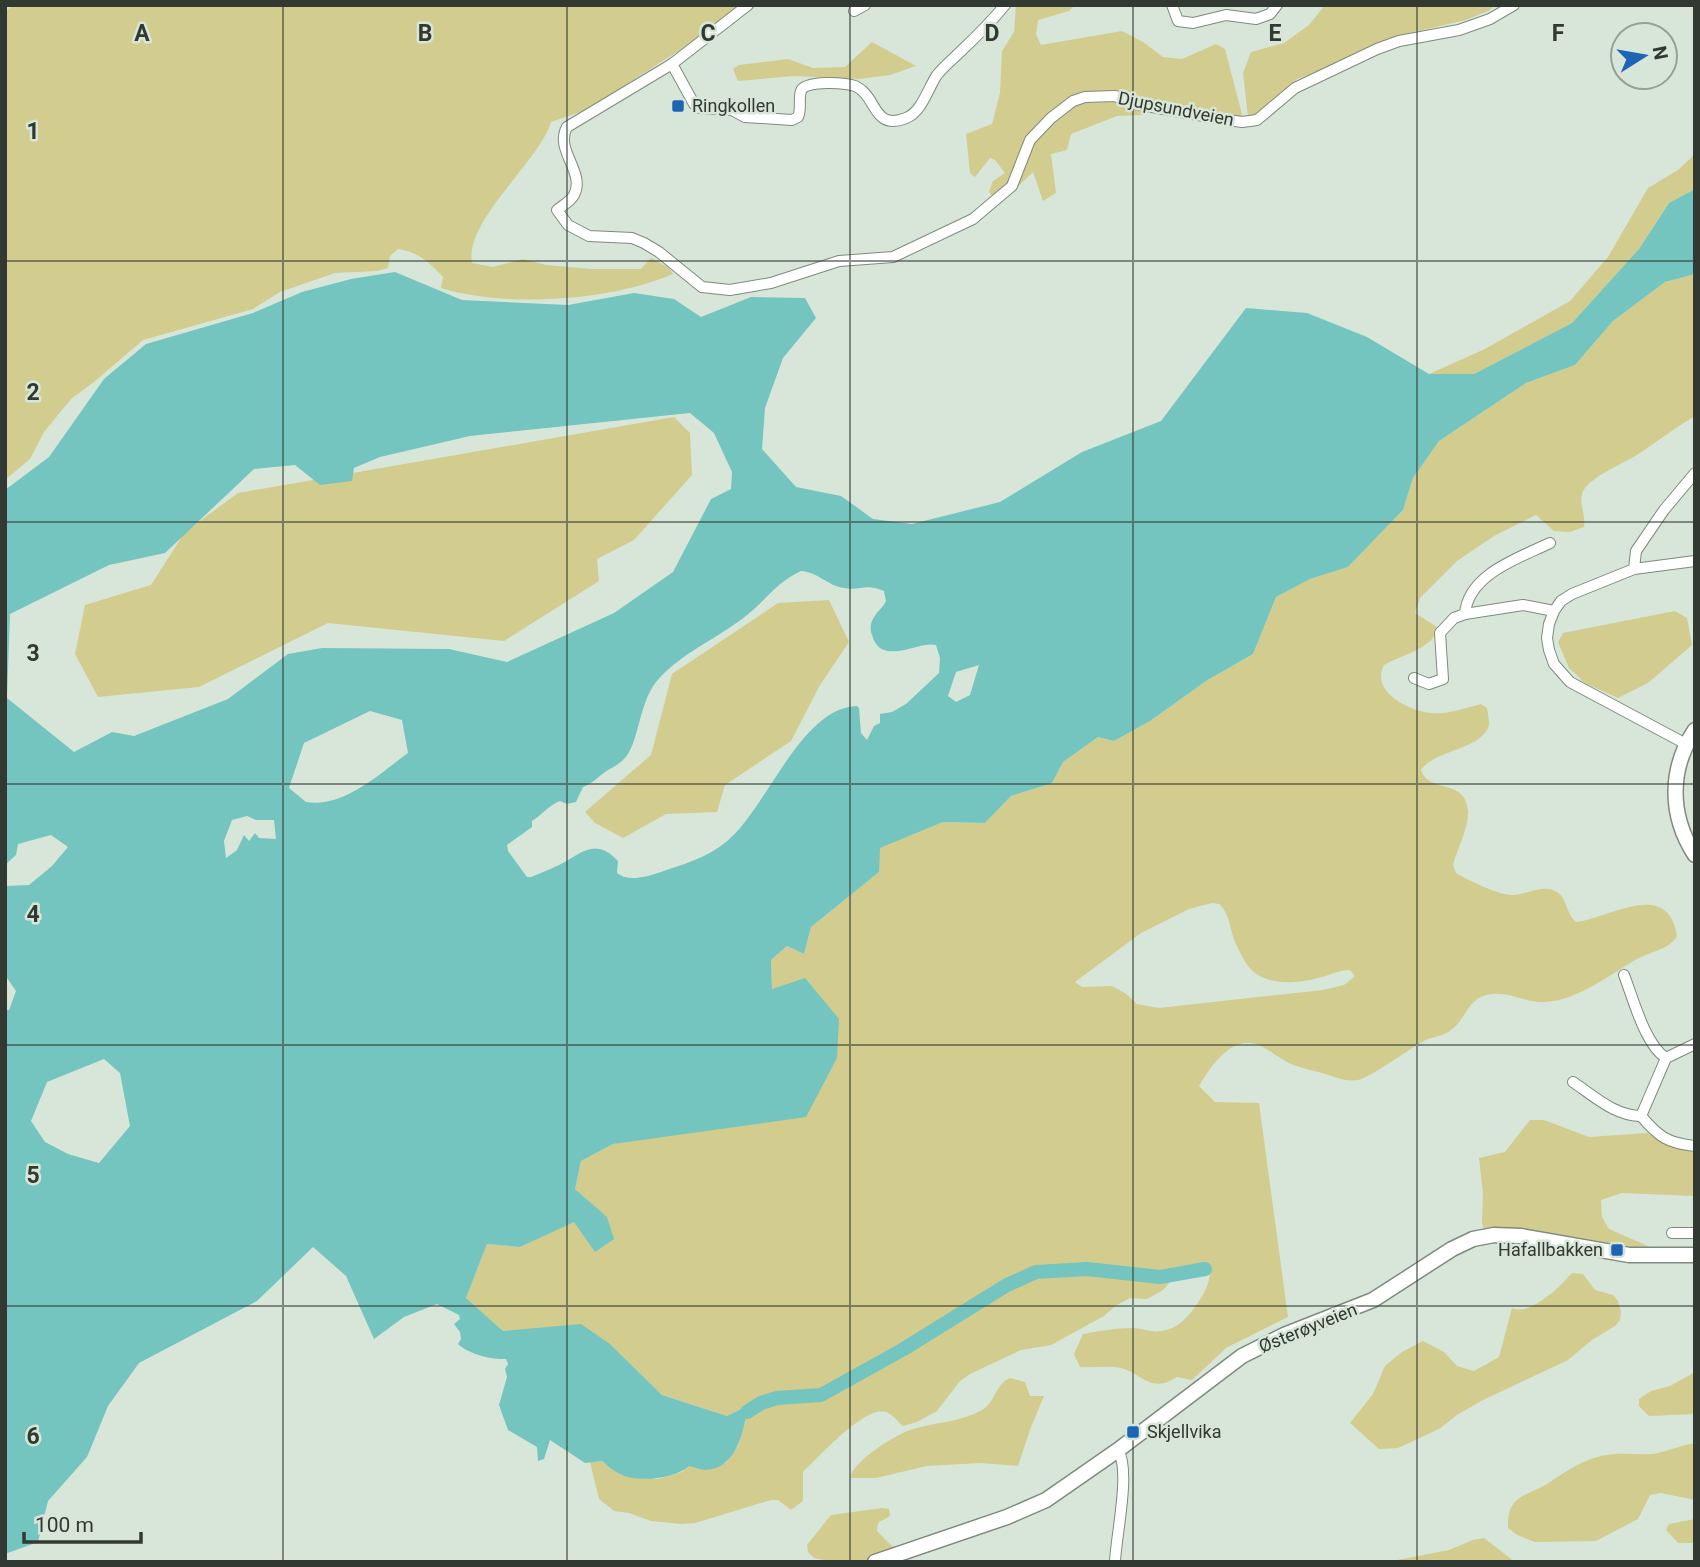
<svg xmlns="http://www.w3.org/2000/svg" width="1700" height="1567" font-family="Roboto,sans-serif">
<rect width="100%" height="100%" fill="#d8e6d9"/>
<g fill="#d2cc8e" fill-rule="evenodd">
<path d="M13 5H740L680 50 586 110 551 122C539 162 464 221 472 263L493 267 523 259 546 265 592 269H641L651 258 669 268 673 274C610 301 506 308 441 288L443 277C430 263 417 251 398 249L390 256 388 268 377 271 335 273 280 292 253 309 143 340 94 382 71 399 44 432 30 459 5 480V12Z"/>
<path d="M1016 5H1075L1069 11 1038 20 1036 34 1041 45 1122 31 1143 42 1163 57 1182 59 1216 44 1225 49 1243 118 1149 109 1143 115 1117 116 1071 134 1067 150 1051 154 1056 193 1043 201 1033 172 1002 202 994 199 989 192 993 181 1005 173 995 160 990 158 975 177 970 173 966 134 992 124 1000 93 1002 51 1014 32Z"/>
<path d="M1325 5H1494L1490 10 1466 20 1401 35 1371 46 1333 67 1297 79 1266 114 1248 117 1243 73 1251 52 1284 43 1309 25Z"/>
<path d="M872 42 916 66 890 75 859 79 794 76 738 81 733 69 739 65 788 59 813 68 845 67Z"/>
<path d="M1695 154V189L1669 203 1639 249 1572 323 1474 374H1429L1485 349 1570 301 1608 257 1648 188 1678 170Z"/>
<path d="M1695 274V416C1675 428 1659 440 1640 453 1627 462 1586 478 1582 494 1579 504 1586 516 1584 527L1570 532 1554 531 1536 515 1494 536 1457 561 1420 598 1415 613 1437 627C1436 648 1401 655 1384 665 1370 692 1409 711 1431 713 1447 715 1465 708 1481 704L1487 708C1488 715 1491 725 1487 730 1474 751 1435 750 1421 770 1429 794 1466 778 1468 811 1469 828 1457 849 1453 865L1456 873C1468 880 1498 895 1512 895 1526 895 1542 884 1555 891 1568 897 1565 913 1576 922 1608 919 1668 877 1677 936 1670 949 1650 952 1637 959 1609 975 1578 1000 1546 1002 1524 1004 1506 988 1483 996 1467 1002 1465 1020 1451 1030 1443 1037 1431 1036 1422 1042 1410 1049 1367 1079 1358 1080 1345 1082 1335 1077 1322 1073 1312 1070 1301 1068 1291 1064 1280 1059 1270 1050 1259 1045 1232 1034 1211 1066 1199 1086L1215 1102 1259 1103 1288 1317 1226 1348 1192 1380 1177 1377C1147 1396 1142 1369 1114 1367 1103 1366 1091 1368 1080 1367L1074 1354 1083 1334C1100 1331 1116 1328 1133 1328 1142 1328 1152 1333 1161 1331 1179 1329 1190 1315 1199 1301 1205 1292 1211 1281 1209 1271L1171 1273V1281L1163 1290 1147 1299 1130 1298 1115 1306 1104 1316 1051 1345 1021 1350 972 1373 960 1381 937 1411 917 1422 903 1426C898 1422 892 1414 886 1412 866 1404 817 1459 803 1472V1501L791 1510 778 1500H771L695 1523 681 1524 651 1521 629 1513 614 1511 599 1499 590 1462 602 1461 621 1475 658 1479 682 1472 689 1466 726 1463 738 1446 747 1412 741 1409 727 1416 662 1395 610 1344 537 1329 503 1331 466 1298 487 1244 520 1247 574 1221 606 1217 575 1189 581 1161 613 1144 646 1138 772 989 771 960 787 946 804 954 811 927 879 872V848L943 822 985 823 1011 796 1052 783 1063 762 1098 737 1114 741 1150 721 1206 681 1253 654 1276 597 1310 579 1348 567 1403 510 1413 478 1439 441 1526 383 1575 365 1613 321 1665 282ZM1212 903 1219 904C1231 915 1229 929 1236 944 1241 954 1247 969 1258 975 1274 985 1301 983 1318 978 1329 976 1338 970 1350 970L1355 976 1344 985 1323 990 1159 1008 1137 1004 1125 993 1112 986 1082 987 1075 982 1141 933 1189 909Z"/>
<path d="M674 417 690 433 692 475 634 540 597 559 599 581 504 641 328 623 199 687 98 697 75 654 85 605 151 585 185 532 238 493Z"/>
<path d="M829 600 849 642 820 685 791 741 725 785 717 812 666 814 623 838 595 823 585 812 651 755 672 674 778 603Z"/>
<path d="M1675 611 1687 618 1692 645 1648 683 1618 698 1585 683 1569 668 1558 642 1563 633Z"/>
<path d="M1530 1120H1544L1589 1137 1647 1133 1660 1141 1695 1153V1196L1622 1193 1601 1200 1602 1217 1609 1229 1650 1247 1638 1252 1554 1234 1508 1228 1485 1233 1482 1223 1483 1194 1479 1158 1505 1152Z"/>
<path d="M1572 1273 1583 1274 1595 1290 1613 1295 1618 1301 1621 1312 1620 1320 1615 1326 1592 1340 1568 1360 1481 1401 1457 1415 1439 1429 1398 1448 1379 1449 1350 1423 1373 1394 1385 1366 1402 1352 1423 1341 1444 1352 1457 1366 1474 1371 1499 1357 1512 1308C1529 1317 1561 1286 1572 1273Z"/>
<path d="M1695 1372V1414L1649 1416 1639 1406V1399L1651 1391 1670 1386Z"/>
<path d="M1010 1378 1025 1382 1030 1396H1044L1031 1427 1018 1466 981 1463 927 1466 876 1478H850C853 1461 896 1434 913 1429 936 1422 961 1422 982 1410 996 1402 995 1384 1010 1378Z"/>
<path d="M1695 1443V1500L1661 1493 1650 1495 1638 1519 1596 1541 1535 1542 1517 1535 1508 1528C1507 1495 1525 1497 1547 1484 1570 1469 1587 1456 1615 1454 1629 1453 1645 1456 1658 1453 1670 1450 1682 1445 1695 1443Z"/>
<path d="M882 1508 889 1509 890 1516 878 1523 877 1531 892 1546H904L860 1562H832L814 1558 808 1552 807 1545 831 1515Z"/>
<path d="M1695 1519V1543H1678L1666 1530 1669 1524Z"/>
<path d="M1484 1538 1515 1562H1387L1449 1550 1473 1540Z"/>
</g>
<path fill="#74c5bf" fill-rule="evenodd" d="M1695 189V274L1665 282 1613 321 1575 365 1526 383 1439 441 1413 478 1403 510 1348 567 1310 579 1276 597 1253 654 1206 681 1150 721 1114 741 1098 737 1063 762 1052 783 1011 796 985 823 943 822 880 848 879 872 811 927 804 954 787 946 771 960 772 989 805 978 839 1019 837 1058 806 1117 613 1144 581 1161 575 1189 607 1217 614 1239 595 1252 574 1222 520 1247 487 1244 466 1298 503 1331 581 1324 610 1344 662 1395 727 1416 741 1409 747 1412C742 1435 736 1468 706 1470 702 1470 694 1467 689 1466 675 1479 637 1483 620 1474 613 1471 607 1465 602 1461L585 1463 550 1440 544 1459 538 1461 537 1447 508 1430 499 1405 507 1377 505 1369 508 1364 506 1359C492 1360 468 1354 458 1344L461 1339 460 1332 454 1324 460 1319 459 1315 437 1304 404 1317 374 1339 346 1276 313 1247 257 1301 139 1363 108 1406 87 1457 48 1501 38 1542 5 1554V1010H9L16 991 5 975V886L29 885 52 866 68 847 51 835 18 844 16 855 5 865V490L49 457 104 379 146 344 253 313 302 292 351 279 395 272 462 300 568 305 634 293 674 299 701 317 751 297 805 298 816 318 783 358 765 408 762 449 796 487 841 496 873 519 912 524 1000 502 1082 452 1161 421 1246 308 1307 313 1367 337 1429 374H1474L1572 323 1639 249 1669 203ZM690 413 714 433 732 472 731 489 711 499 673 572 614 613 507 662 449 649 322 648 288 654 228 699 134 736 112 732 74 752 7 698 10 614 109 565 165 553 254 469 295 465 320 485 352 481 354 468 380 457 470 436ZM801 571C818 572 828 586 844 588 862 591 864 583 884 591L886 601C883 608 876 612 873 619 870 624 870 630 872 635 881 668 919 640 936 645L940 658 939 673 906 704 892 712 880 714V723L874 726 867 740 861 733 859 708 857 706C801 707 766 810 726 842 707 858 681 865 658 873 645 877 628 882 617 873L618 861C595 836 581 854 557 866 549 870 540 873 531 877H527L508 851 507 845 532 827V821C542 815 549 805 560 801L567 804 576 802 583 787C593 783 597 778 605 772 611 768 618 765 623 760 639 746 638 705 656 682 680 653 719 638 747 615 766 600 778 581 801 571ZM979 665 970 695 956 702 948 696 956 672ZM370 711 402 720 408 753C379 774 344 808 306 802L289 788 304 743ZM247 816 256 820H274L276 839 259 838 255 833 249 841 244 835 237 850 226 858 224 841 232 820ZM104 1059 120 1073 130 1126 99 1163 68 1154 45 1142 31 1121 47 1082Z"/>
<g fill="none" stroke-linecap="round" stroke-linejoin="round">
<path stroke="#74c5bf" stroke-width="14" d="M747 1412 761 1403 777 1398 821 1395 902 1350 1007 1285 1036 1272 1087 1269 1160 1277 1205 1269"/>
<g stroke="#7e8a7e" stroke-width="12">
<g id="street">
<path d="M748 5 672 64 567 127C554 150 586 172 574 195 570 202 563 205 557 210L568 225 589 236 632 238 644 243 659 252 702 287 730 290 771 283 839 261 893 257 973 219 1012 186 1030 140 1051 118 1073 101 1085 97 1115 96 1135 104 1215 118 1242 122 1257 120 1295 88 1377 49 1399 41 1459 30 1490 19 1514 5"/>
<path d="M1172 5 1178 21 1193 23 1226 15 1256 19 1270 14 1277 5"/>
<path d="M854 11 865 5"/>
<path d="M672 64 694 104 700 108 732 110 745 117 792 120 798 117C802 108 798 99 801 91 804 80 849 82 857 87 877 97 873 131 906 118 922 112 928 88 937 75 943 67 953 59 960 52 976 37 991 22 1005 5"/>
<path d="M1634 569 1636 551 1664 510 1695 473"/>
<path d="M1465 614C1468 574 1519 558 1550 543"/>
<path d="M1414 678 1429 684 1443 679 1440 633 1454 618 1465 614 1523 605 1554 611"/>
<path d="M1686 744 1570 682 1554 664 1549 650 1547 638 1549 624 1554 611 1561 601 1572 594 1634 569 1695 561"/>
<path d="M1624 975C1633 998 1645 1045 1666 1058L1695 1044"/>
<path d="M1666 1058 1641 1116C1659 1137 1667 1143 1695 1146"/>
<path d="M1573 1082C1594 1096 1615 1116 1641 1116"/>
<path d="M1672 1233H1695"/>
<path d="M1115 1562C1116 1535 1131 1471 1118 1450"/>
</g>
</g>
<g stroke="#7e8a7e" stroke-width="17">
<g id="secondary">
<path d="M1695 730C1669 769 1669 815 1695 855"/>
<path d="M875 1562 1007 1517 1046 1500 1118 1450 1242 1356 1284 1335 1373 1300 1452 1249 1473 1239 1494 1235 1521 1236 1629 1255H1695"/>
</g>
</g>
<use href="#street" stroke="#fff" stroke-width="10"/>
<use href="#secondary" stroke="#fff" stroke-width="14"/>
</g>
<path fill="none" stroke="#323832" stroke-width="2" stroke-opacity="0.55" d="M283 5V1562M567 5V1562M850 5V1562M1133 5V1562M1417 5V1562M5 261H1695M5 522H1695M5 784H1695M5 1045H1695M5 1306H1695"/>
<g fill="#1d64b4" stroke="#d8e6d9" stroke-width="2.5">
<rect x="671" y="99" width="14" height="14" rx="3.5"/>
<rect x="1610" y="1243" width="14" height="14" rx="3.5"/>
<rect x="1126" y="1425" width="14" height="14" rx="3.5"/>
</g>
<g text-anchor="middle" stroke-width="5" stroke-linejoin="round" paint-order="stroke">
<g font-size="18" fill="#323832" stroke="#d8e6d9" text-anchor="start">
<text x="692" y="112">Ringkollen</text>
<text x="1603" y="1256" text-anchor="end">Hafallbakken</text>
<text x="1147" y="1438">Skjellvika</text>
</g>
<g font-size="18" fill="#323832" stroke="#d8e6d9">
<text transform="translate(1176 109) rotate(11)" y="6">Djupsundveien</text>
<text transform="translate(1308 1328) rotate(-22)" y="6">Østerøyveien</text>
</g>
</g>
<g font-size="23" text-anchor="middle" font-weight="bold" fill="#323832" stroke="#d8e6d9" stroke-width="5" stroke-linejoin="round" paint-order="stroke">
<text x="142" y="41">A</text>
<text x="425" y="41">B</text>
<text x="708" y="41">C</text>
<text x="992" y="41">D</text>
<text x="1275" y="41">E</text>
<text x="1558" y="41">F</text>
<text x="33" y="139">1</text>
<text x="33" y="400">2</text>
<text x="33" y="661">3</text>
<text x="33" y="922">4</text>
<text x="33" y="1183">5</text>
<text x="33" y="1444">6</text>
</g>
<rect width="1700" height="1567" fill="none" stroke="#323832" stroke-width="14"/>
<g transform="translate(1644 56) rotate(79)"><circle r="33" fill="#d8e6d9" stroke="#96a096" stroke-width="2"/>
<path d="M0-5L12 26L0 18L-12 26Z" fill="#1d64b4"/>
<text y="-10" font-size="19" font-weight="bold" text-anchor="middle" fill="#323832">N</text>
</g>
<path d="M24 1532v10h117v-10" fill="none" stroke="#323832" stroke-width="3.5"/>
<text x="35" y="1532" font-size="21" fill="#323832" stroke="#d8e6d9" stroke-width="5" paint-order="stroke">100 m</text>
</svg>
